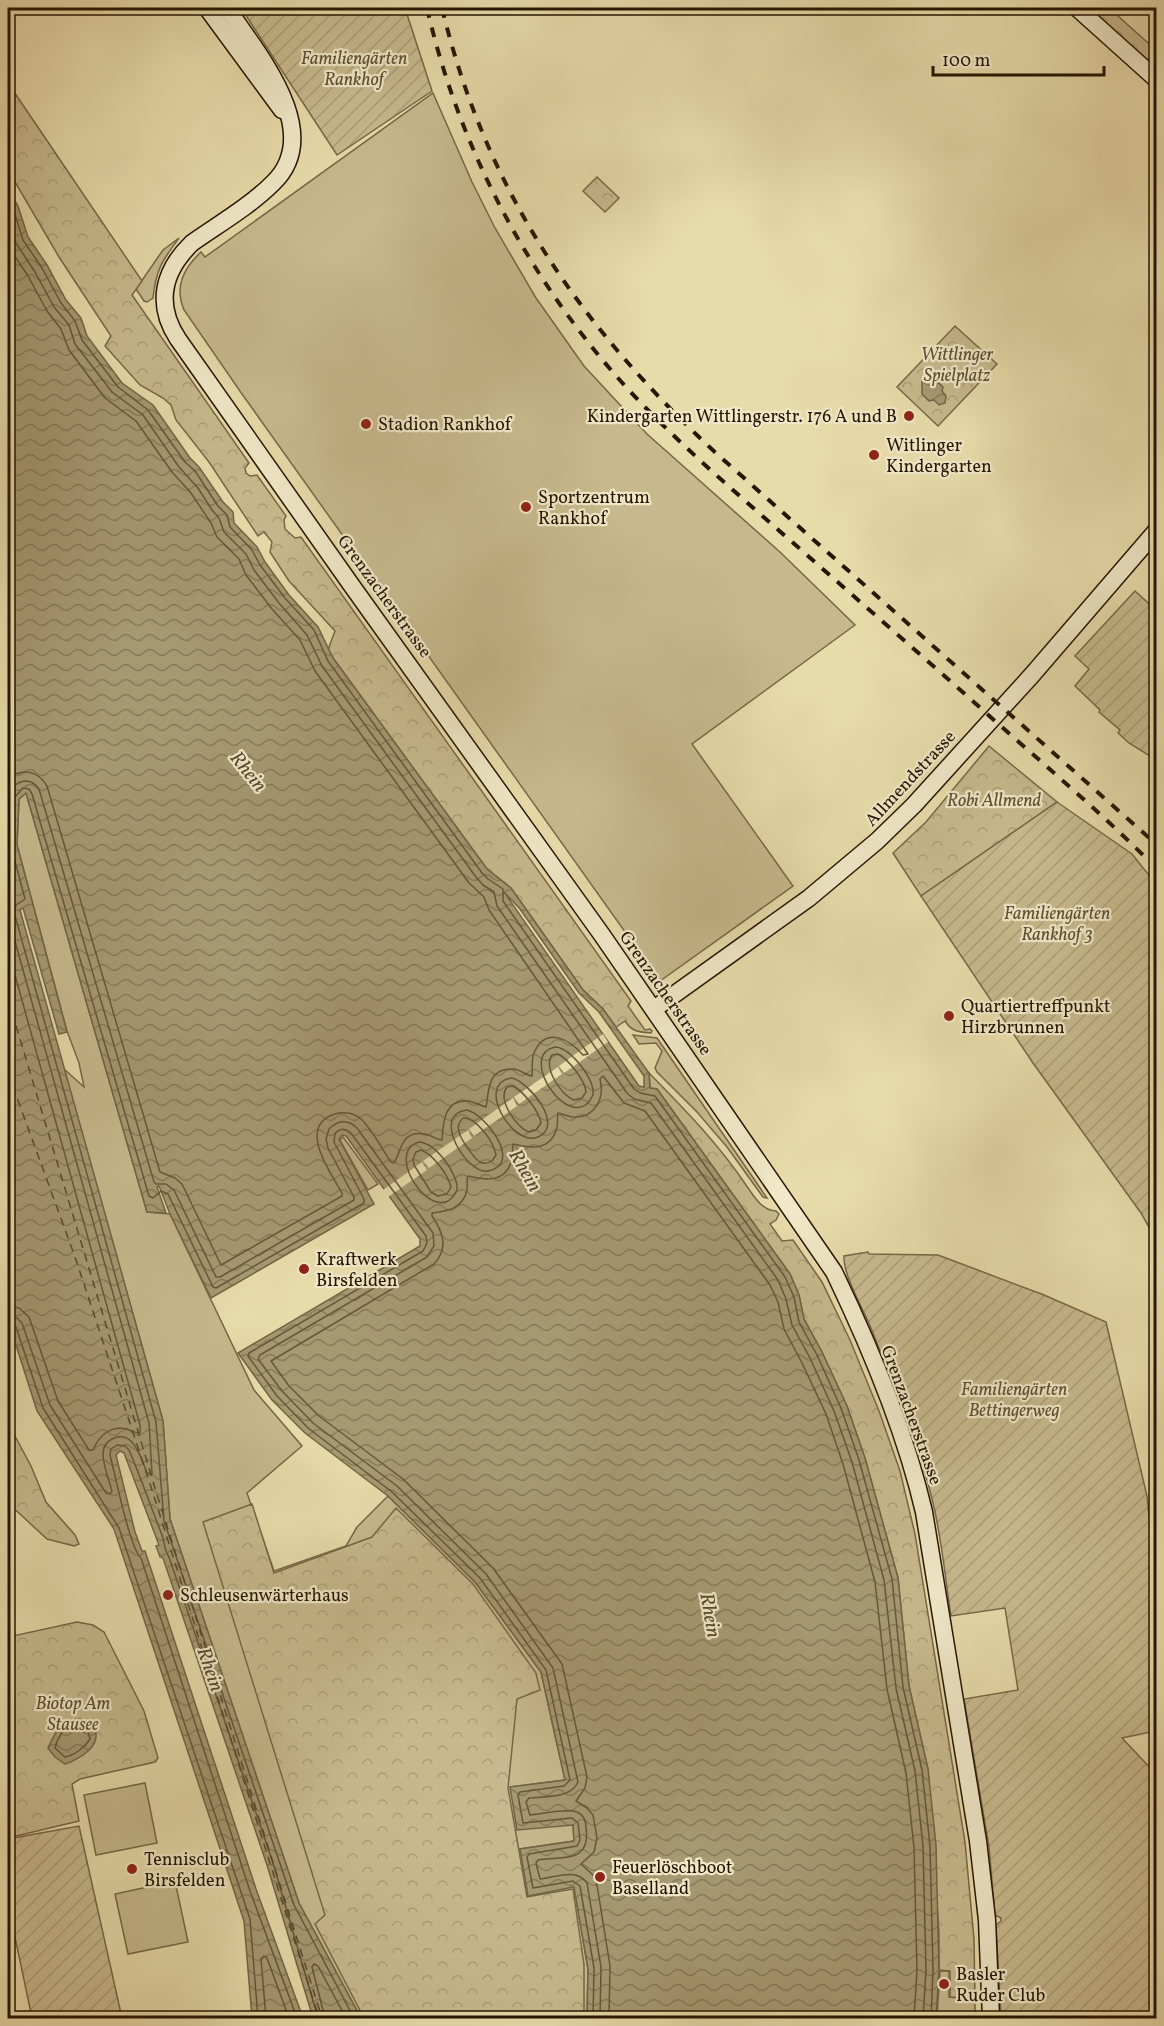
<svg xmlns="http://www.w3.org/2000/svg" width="1164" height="2026" font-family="Vollkorn,serif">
<defs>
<pattern id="forest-crowns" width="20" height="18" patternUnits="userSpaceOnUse" patternTransform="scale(1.5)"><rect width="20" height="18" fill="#c7b98d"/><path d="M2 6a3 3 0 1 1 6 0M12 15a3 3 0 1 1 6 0" fill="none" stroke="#ab9e78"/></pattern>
<pattern id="garden-furrows" width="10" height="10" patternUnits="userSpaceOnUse" patternTransform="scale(1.5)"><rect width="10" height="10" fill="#c7b98d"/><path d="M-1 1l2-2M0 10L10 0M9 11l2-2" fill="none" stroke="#ab9e78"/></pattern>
<pattern id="water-waves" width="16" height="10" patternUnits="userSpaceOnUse" patternTransform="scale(1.5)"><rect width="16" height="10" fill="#a69871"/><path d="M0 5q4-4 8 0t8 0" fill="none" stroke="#877b5a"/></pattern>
</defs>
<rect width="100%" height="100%" fill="#e8dbaa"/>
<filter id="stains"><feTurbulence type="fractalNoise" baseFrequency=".00333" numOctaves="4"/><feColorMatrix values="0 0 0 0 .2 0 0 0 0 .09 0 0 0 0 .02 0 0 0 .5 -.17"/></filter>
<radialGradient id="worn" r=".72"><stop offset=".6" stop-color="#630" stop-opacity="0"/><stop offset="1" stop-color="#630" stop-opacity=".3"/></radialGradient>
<g fill="#c7b98d" stroke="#766747" stroke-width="1.5">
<path d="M433 93 472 182 495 228 536 298 584 366 647 434 780 552 855 625 692 744 793 886 660 981 242 394 184 310C174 286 184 268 201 252L205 257Z"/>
<path d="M179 238C162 261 156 269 153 298L147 302 144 301 136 289 163 250Z"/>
<path d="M26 793 147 1212 170 1214 254 1390 302 1446 247 1493 274 1571 346 1546 357 1527 388 1496 475 1582 541 1672 565 1780 511 1787 573 1824 574 1841 520 1849 574 1887 588 1969 587 2018H361L299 1903 170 1519 163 1421 64 1069 84 1087 79 1063 67 1031 17 845 19 799Z"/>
<path d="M633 1035 657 1038 767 1198 763 1197 727 1147 697 1112 657 1072 655 1068 662 1051 656 1043 639 1044Z"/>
<path d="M343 1137 378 1184 368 1190 340 1140Z"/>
<path d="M145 1783 157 1843 96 1855 84 1795Z"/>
<path d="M175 1881 188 1942 128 1954 115 1894Z"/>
<path d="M940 1971H949V1997L975 1999V2018H937Z"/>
</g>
<g fill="url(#forest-crowns)" stroke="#766747" stroke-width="1.5">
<path d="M1077 8H1109L1156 50V79Z"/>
<path d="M8 83 142 281 132 295 249 463 245 468 246 473 250 476 257 475 286 516 284 520 285 529 295 538 301 537 631 1001 628 1006 645 1030 650 1029 652 1031 651 1033C639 1032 632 1032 625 1021L616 1027 603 1009 583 990 511 888 487 869 333 658 328 650 335 631 289 581 270 552 272 542 264 532 258 536 209 462 176 420 171 405 163 398 140 385 105 346 111 336 59 257 8 170Z"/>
<path d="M597 177 619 198 605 212 583 191Z"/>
<path d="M955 326 997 364 938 426 897 387Z"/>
<path d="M989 746 1057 802 921 896 893 853 926 822Z"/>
<path d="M649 1073C685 1110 717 1142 746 1185 754 1196 761 1210 776 1211L779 1214 776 1220 770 1224 782 1241 793 1240 822 1282 850 1340 879 1411 900 1471 915 1534 965 1842 974 1939 975 1999 950 1997V1971L939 1970V1933L928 1769 909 1686 898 1578 865 1458 847 1406 822 1352 804 1319 799 1295 790 1274 657 1089 650 1088Z"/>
<path d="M8 1423 31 1466 46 1502 75 1535 79 1544 74 1546 47 1539 8 1503Z"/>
<path d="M252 1504 274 1573 372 1537 396 1508 473 1584 536 1673 540 1690 517 1699 508 1788 527 1897 573 1889 584 1965V2018H364L315 1924 325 1915 203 1522Z"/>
<path d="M77 1622 93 1625 104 1632 144 1711 158 1758 155 1762 80 1779 72 1784 79 1821 8 1838V1637Z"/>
</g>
<g fill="url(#garden-furrows)" stroke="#766747" stroke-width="1.5">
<path d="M241 8H405L432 91 337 155Z"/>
<path d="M1135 591 1156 610V760L1129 743 1118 733 1120 730 1099 712 1100 710 1075 686 1089 669 1075 656Z"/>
<path d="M1057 802 1132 854 1156 884V1240L1141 1213 1033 1063 921 896Z"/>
<path d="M868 1252 869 1254 938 1255 1044 1295 1106 1322 1147 1496 1156 1585V1731L1122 1738 1156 1774V2018H1001L996 1925 1001 1921V1918L995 1915 989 1847 964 1699 1018 1690 1005 1608 951 1616C945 1578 942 1538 932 1499 918 1440 893 1384 871 1328 863 1309 843 1275 844 1256Z"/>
<path d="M79 1826 122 2018H32L8 1904V1839Z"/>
</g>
<g fill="url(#water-waves)" stroke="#726444" stroke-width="1.5" fill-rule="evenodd">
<path d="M8 188 18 206 28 237 47 265 66 300 81 318 87 336 122 383 153 405 190 458 199 467 223 502 233 512 234 523 257 547 265 562 289 595 318 627 333 658 487 869 511 888 583 990 603 1009 649 1073 650 1088 657 1089 790 1274 799 1295 804 1319 822 1352 847 1406 865 1458 898 1578 909 1686 928 1769 936 1845 939 1970 936 2018H587L588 1969 574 1887 528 1896 520 1849 574 1841 573 1825 517 1830 510 1787 565 1780 541 1672 475 1582 388 1496 305 1433 272 1400 238 1353 420 1246V1239L346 1136 342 1135 339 1139 341 1143 374 1204 211 1298 170 1214 159 1186 157 1187 166 1213 147 1212 26 793 19 799 17 845 67 1032 59 1034 23 908 20 910 163 1421 170 1519 299 1903 361 2018H313L267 1865 163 1558 160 1557 156 1546 159 1545 124 1453 120 1451 116 1455 135 1532 142 1551H145L256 1889 303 2018H252L244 1921 114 1529 37 1411 8 1320ZM504 892 520 909 579 993 599 1012 644 1076V1087L639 1086Z"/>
<path d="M926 380 929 382 935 380 943 387 942 391 946 396 945 403 939 405 934 400 929 401 922 394V381Z"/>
<path d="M79 1719C86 1721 92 1723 95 1730 101 1747 79 1759 65 1764L55 1757 48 1748C55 1733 60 1720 79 1719Z"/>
</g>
<g fill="#e8dbaa">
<path d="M603 1034 608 1042 564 1073 559 1066Z"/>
<path d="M558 1067 562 1074 519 1104 514 1097Z"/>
<path d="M513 1098 517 1106 474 1136 469 1129Z"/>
<path d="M468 1130 472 1138 429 1168 423 1161Z"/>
<path d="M422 1162 427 1170 388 1197 383 1190Z"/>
</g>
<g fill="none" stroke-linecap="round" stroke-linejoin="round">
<g stroke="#665639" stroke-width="1.5">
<path d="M8 200 13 208 23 240 42 268 61 303 75 321 82 340 118 387 148 410 185 462 195 471 218 506 227 515 230 527 252 550 260 565 285 598 314 630 328 661 482 873 488 879 503 889V901L634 1089 640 1093 655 1096 785 1277 794 1297 799 1322 817 1355 841 1408 859 1460 892 1579 903 1687 922 1770 930 1846 933 1970 931 2018"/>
<path d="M8 217 16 243 35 272 54 307 69 325 75 344 112 392 143 415 179 467 198 488 212 510 219 518 224 532 246 554 254 570 279 603 307 635 322 666 476 877 483 885 494 892 497 906 627 1093 634 1099 651 1103 778 1280 786 1299 792 1325 810 1358 834 1411 852 1462 884 1580 896 1688 915 1771 923 1846 926 1970 923 2018"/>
<path d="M8 246 28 276 47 311 61 329 69 350 105 398 136 421 172 472 191 493 211 523 217 537 239 559 246 575 272 609 300 640 315 671 469 883 484 897 489 910 588 1054 583 1055C570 1040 546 1025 534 1053 531 1060 533 1068 532 1076 526 1075 520 1070 514 1069 487 1067 489 1091 486 1107 481 1106 475 1102 468 1101 444 1099 443 1123 442 1140 436 1140 432 1135 425 1134 400 1130 402 1151 394 1163L391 1162C382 1149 373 1131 362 1120 355 1113 344 1111 335 1114 296 1126 331 1173 342 1193V1196L221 1265 182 1184 175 1178 160 1172 47 786C38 770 21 768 8 779"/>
<path d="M8 793C16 781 29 775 39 789L154 1182 156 1184H166L174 1190 216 1277H220L354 1200V1197L328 1148 326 1139 329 1129C338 1120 348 1119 357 1128L433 1233 434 1246 427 1257 260 1355 258 1359 282 1391 313 1423 397 1486 486 1574 553 1668 578 1782C571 1799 544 1796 529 1798L526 1802 530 1815C542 1814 567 1808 577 1812 584 1815 586 1821 586 1827 591 1863 565 1856 538 1860L536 1863 540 1879C555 1878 576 1867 587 1883L601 1967 600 2018"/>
<path d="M8 916 149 1423 152 1474 147 1473C141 1459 134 1428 112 1439 106 1442 103 1448 103 1454 103 1466 109 1480 112 1491L110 1494 106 1493 50 1405 22 1323 16 1317 8 1315"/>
<path d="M8 950 140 1425V1433C135 1433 132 1431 127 1429 110 1425 99 1436 93 1450H89L58 1401 29 1317 19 1308 8 1306"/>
<path d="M556 1047C571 1049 595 1079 593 1095 573 1139 514 1054 556 1047Z"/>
<path d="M558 1054C569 1060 585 1080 586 1092L582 1098 574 1100C561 1095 543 1068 552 1055Z"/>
<path d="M512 1078C529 1082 565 1126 538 1137 513 1148 474 1083 512 1078Z"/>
<path d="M513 1086C524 1092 539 1111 541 1123L536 1130 529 1132C516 1127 497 1100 507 1087Z"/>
<path d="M467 1110C485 1114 524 1164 488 1171 467 1175 430 1114 467 1110Z"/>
<path d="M463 1118C476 1117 494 1142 496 1155L492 1161C489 1163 486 1164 482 1163 476 1162 460 1138 459 1132 457 1126 459 1122 463 1118Z"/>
<path d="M419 1142C436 1143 459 1175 457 1190 438 1233 381 1153 419 1142Z"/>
<path d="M421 1150C433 1154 448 1175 451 1187L447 1194 438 1196 431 1192 414 1165 413 1159 416 1152Z"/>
<path d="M8 1322 13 1323 16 1327 43 1408 119 1528 250 1919 258 2018"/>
<path d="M78 1725 87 1728 90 1739C85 1747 75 1755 65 1757L55 1748C58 1736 65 1726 78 1725Z"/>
<path d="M266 2018 261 1959 264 1956 267 1958 289 2018"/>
<path d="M297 2018 250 1891 141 1558C130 1549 115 1474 110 1455L111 1449 117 1445 125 1446 129 1450C141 1478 151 1507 162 1535 165 1544 164 1550 169 1557L273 1863 318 2018"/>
<path d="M325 2018 312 1967 314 1964 318 1966 346 2018"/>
<path d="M354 2018 294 1905 164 1521 156 1422 14 912 16 905 25 899 11 846 14 798 23 788 29 789 32 794 149 1196 153 1198 161 1191 168 1194 213 1287 216 1288 364 1203V1199L334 1142 335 1134C339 1128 345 1128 351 1133L426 1236 427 1243 423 1251 249 1353 248 1356 277 1396 308 1428 392 1492 480 1578 546 1670 570 1780 564 1786 520 1792 518 1795 523 1823 572 1818 578 1823 580 1840 577 1846 529 1854 527 1857 533 1888 573 1881 580 1886 594 1968 593 2018"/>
<path d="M609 2018 610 1966 597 1885 593 1875 581 1864 594 1852 597 1838 593 1815 587 1808 576 1801 585 1788 587 1777 562 1664 493 1568 403 1479 319 1416 289 1386 271 1361 434 1264C449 1248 443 1232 432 1216V1213C447 1211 463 1209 467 1190 468 1185 466 1180 468 1176 485 1180 506 1184 512 1159 513 1154 512 1149 513 1144 530 1148 551 1152 557 1127 558 1122 557 1117 558 1113 562 1114 567 1116 572 1117 595 1119 605 1098 600 1079L603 1076 624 1103 645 1111 770 1285 778 1302 784 1329 802 1363 826 1414 843 1464 875 1582 887 1689 906 1773 914 1847 917 1970 914 2018"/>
</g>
<g stroke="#59492e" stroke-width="1.5" stroke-dasharray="8 6" stroke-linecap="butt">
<path d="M8 999 155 1488 322 2018"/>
<path d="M8 1073 75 1257 152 1490 319 2018"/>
</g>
<g stroke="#251501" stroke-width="19">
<g id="secondary">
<path d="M207 8 282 110"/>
<path d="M227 8C256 52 326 132 273 183 250 206 219 224 192 243 163 271 155 304 178 339L352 586 602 935 834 1272C871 1349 905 1430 924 1512L978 1841 987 1920 991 2018"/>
<path d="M1077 8 1156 79"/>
<path d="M654 1009 809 898 877 841 914 805 1032 675 1156 531"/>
</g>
</g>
<use href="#secondary" stroke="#f0e8c8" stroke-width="16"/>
<g stroke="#251501" stroke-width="4" stroke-dasharray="10 10" stroke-linecap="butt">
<path d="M427 8C459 148 529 280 626 387 682 448 746 501 808 556 867 608 927 660 985 712 1043 764 1102 813 1156 868"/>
<path d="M442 8C486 191 580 327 717 454L1156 844"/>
</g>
</g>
<g fill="#8f2418" stroke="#f0e8c8" stroke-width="2">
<circle cx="909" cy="416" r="6"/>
<circle cx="366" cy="424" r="6"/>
<circle cx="874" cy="455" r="6"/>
<circle cx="526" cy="507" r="6"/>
<circle cx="949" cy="1016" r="6"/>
<circle cx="304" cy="1269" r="6"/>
<circle cx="168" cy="1595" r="6"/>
<circle cx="132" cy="1869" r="6"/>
<circle cx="600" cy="1877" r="6"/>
<circle cx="944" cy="1984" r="6"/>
</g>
<g text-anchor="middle" stroke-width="4.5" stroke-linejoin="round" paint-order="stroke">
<g font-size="18" font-style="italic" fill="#5e4e32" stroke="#f0e8c8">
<text x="354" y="64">Familiengärten<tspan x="354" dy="21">Rankhof</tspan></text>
<text x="957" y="360">Wittlinger<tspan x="957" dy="21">Spielplatz</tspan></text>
<text x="994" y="806">Robi Allmend</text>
<text x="1057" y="919">Familiengärten<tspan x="1057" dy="21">Rankhof 3</tspan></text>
<text x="1014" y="1395">Familiengärten<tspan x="1014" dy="21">Bettingerweg</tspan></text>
<text x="73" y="1709">Biotop Am<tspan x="73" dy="21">Stausee</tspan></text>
</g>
<g font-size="18" fill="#251501" stroke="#f0e8c8" text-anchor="start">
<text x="897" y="422" text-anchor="end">Kindergarten Wittlingerstr. 176 A und B</text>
<text x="378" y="430">Stadion Rankhof</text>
<text x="886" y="451">Witlinger<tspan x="886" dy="21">Kindergarten</tspan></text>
<text x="538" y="503">Sportzentrum<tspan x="538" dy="21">Rankhof</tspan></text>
<text x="961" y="1012">Quartiertreffpunkt<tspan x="961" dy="21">Hirzbrunnen</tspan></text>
<text x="316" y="1265">Kraftwerk<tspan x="316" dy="21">Birsfelden</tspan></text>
<text x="180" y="1601">Schleusenwärterhaus</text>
<text x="144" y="1865">Tennisclub<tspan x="144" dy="21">Birsfelden</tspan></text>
<text x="612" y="1873">Feuerlöschboot<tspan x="612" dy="21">Baselland</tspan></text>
<text x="956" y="1980">Basler<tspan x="956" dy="21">Ruder Club</tspan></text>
</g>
<g font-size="18" fill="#251501" stroke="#f0e8c8">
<text transform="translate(385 596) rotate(54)" y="6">Grenzacherstrasse</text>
<text transform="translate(910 778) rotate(-47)" y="6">Allmendstrasse</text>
<text transform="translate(666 993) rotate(55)" y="6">Grenzacherstrasse</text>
<text transform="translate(912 1415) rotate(70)" y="6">Grenzacherstrasse</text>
</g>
<g font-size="20" font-style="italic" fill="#59492e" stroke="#f0e8c8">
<text transform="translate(249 771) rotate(51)" y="7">Rhein</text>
<text transform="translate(526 1170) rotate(60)" y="7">Rhein</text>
<text transform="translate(711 1615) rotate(80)" y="7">Rhein</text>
<text transform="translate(211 1669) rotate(71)" y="7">Rhein</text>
</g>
</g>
<rect width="1164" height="2026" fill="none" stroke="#e8dbaa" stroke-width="30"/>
<rect x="9" y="9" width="1146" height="2008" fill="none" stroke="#251501" stroke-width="3"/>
<rect x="15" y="15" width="1134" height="1996" fill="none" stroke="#251501" stroke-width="1.5"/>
<path d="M933 66v9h171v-9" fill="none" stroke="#251501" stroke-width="3"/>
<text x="942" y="66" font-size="18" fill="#251501" stroke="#f0e8c8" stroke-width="4.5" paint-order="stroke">100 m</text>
<rect width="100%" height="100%" filter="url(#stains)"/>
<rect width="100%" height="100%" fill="url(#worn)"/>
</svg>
